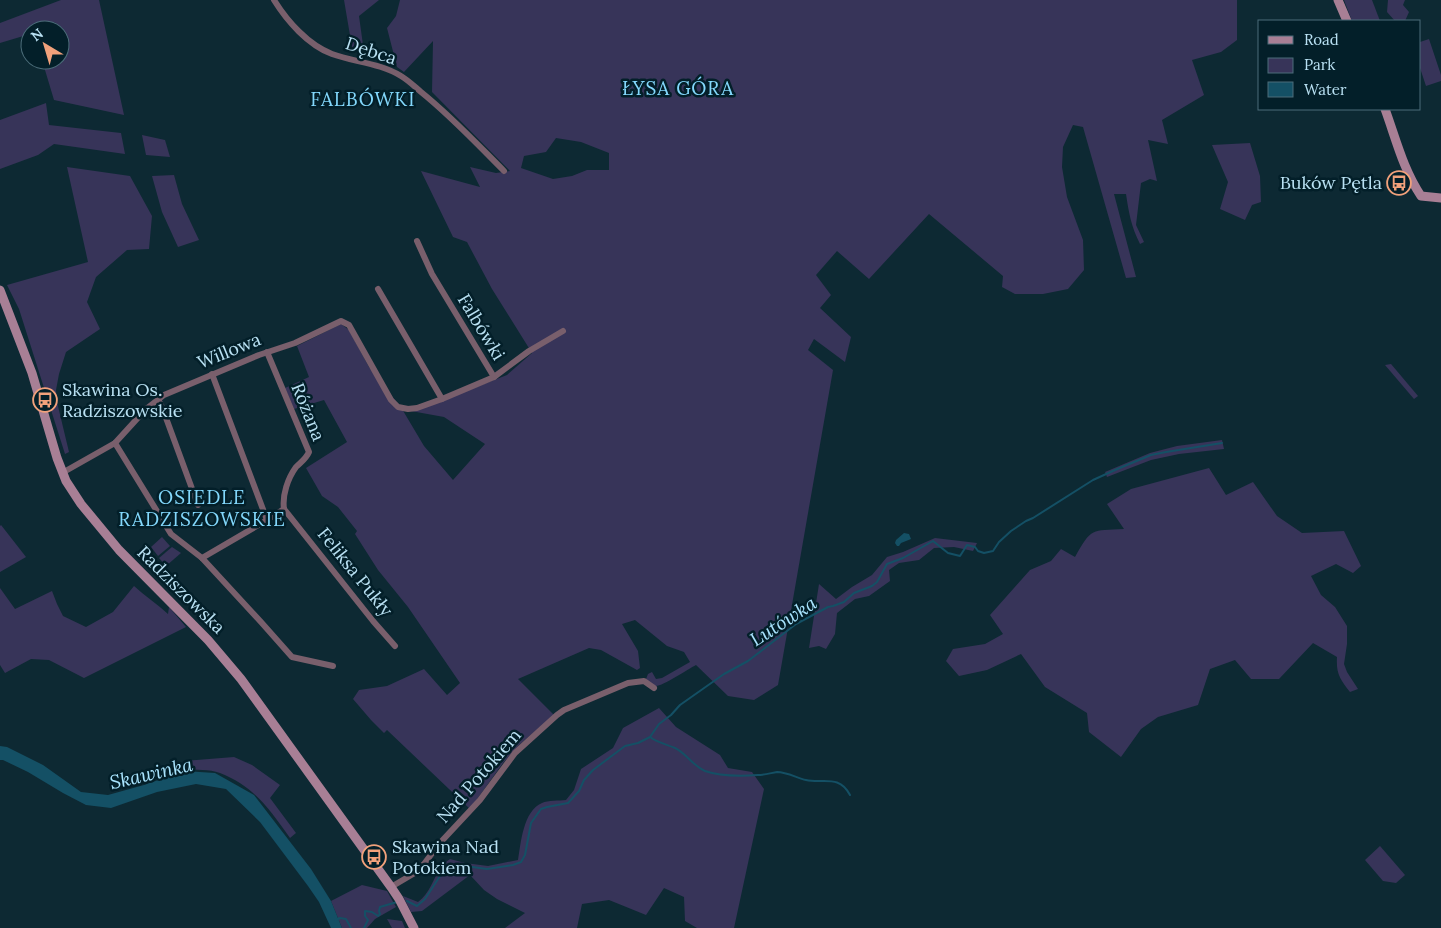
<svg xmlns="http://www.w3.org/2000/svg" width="1441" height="928" font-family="Lora,serif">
<rect width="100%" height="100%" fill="#0d2933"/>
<g fill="#373459" fill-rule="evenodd">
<path d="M61 0H99L124 115 54 100 42 60H60V30H30V34L0 43V23Z"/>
<path d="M344 0H379L359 16 363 45 353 53Z"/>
<path d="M400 0H1237V40L1221 52 1192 60 1204 95 1162 120 1168 144 1148 140 1157 181 1150 179 1141 183 1136 225 1144 242 1140 244C1131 226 1129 214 1126 194H1114L1136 277 1126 278 1083 127 1073 125 1063 147 1062 167 1067 197 1083 240 1084 270 1068 289 1043 294H1015L1002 287 1003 276 929 214 869 279 837 251 816 275 831 295 820 308 851 337 845 362 814 339 808 350 833 370 778 685 754 700 728 696 696 665C688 669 663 686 656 686 651 685 649 682 646 679L648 674 652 672 656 679 662 678 690 662 684 652 667 646 635 620 622 624 638 651 640 668 637 670 601 650 589 648 518 679 554 715 519 745 503 763 470 809 387 730 384 733 371 720 353 699 359 690 387 686 424 669 447 695 460 683 408 607 378 570 355 534 357 531 338 507 322 496 306 468 347 442 324 400 294 409 285 388 309 377 297 346 341 324 349 330 369 367 402 409 424 446 453 480 485 444 444 417 411 411 443 400 507 375 532 353 492 289 467 242 453 237 421 171 480 187 470 167 496 173 510 171 432 92 433 41 404 72 397 67 387 28 396 16ZM556 138 581 142 609 153V170H587L572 176 553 179 521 168 524 156 546 152Z"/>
<path d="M1344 0H1372L1380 21H1352Z"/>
<path d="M1388 0H1405L1403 5 1409 12 1405 21H1395L1387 12Z"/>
<path d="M1429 39 1441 75V81L1426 86 1420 68V42Z"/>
<path d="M46 103 49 125 121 133 125 154 54 144 38 155 0 169V120Z"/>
<path d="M142 135 165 140 170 157 146 155Z"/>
<path d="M1250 143 1260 176 1261 202 1252 205 1245 220 1220 209 1228 182 1212 145Z"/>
<path d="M67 167 130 176 152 216 149 249 127 250 96 277 87 302 100 329 66 352 59 374 56 390 57 402 69 452 65 454 19 309 7 285 88 262Z"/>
<path d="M174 175 182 204 199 240 178 247 162 212 152 176Z"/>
<path d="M1391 364 1418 396 1414 399 1385 365Z"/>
<path d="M1222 440 1224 449 1179 454 1151 460 1107 477 1105 472 1150 453 1177 446Z"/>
<path d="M1209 468 1226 495 1253 482 1277 516 1302 533 1344 531 1361 566 1353 573 1336 564 1311 576 1321 595 1335 607 1347 626V644L1344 664 1347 672 1358 689 1350 692C1340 679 1336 674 1337 657L1313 643 1279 679H1251L1235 660 1210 669 1198 705 1158 717 1141 729 1121 757 1089 732 1087 713 1045 687 1021 654 987 670 959 676 946 661 953 649 985 644 1003 634 990 615 1030 570 1051 561 1061 549 1075 557C1092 527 1091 531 1124 529L1107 504 1131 489Z"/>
<path d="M1 525 26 557 0 572V526Z"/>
<path d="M162 537 170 546 158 556 151 547Z"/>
<path d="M935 538 977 543 973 551 954 547 934 548 919 560 899 563 889 570 890 581 869 596 855 599 837 613 835 634 826 649 819 646 809 648 819 584 836 599 852 587 872 575 887 557 903 552Z"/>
<path d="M172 547 181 553 166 566 159 558Z"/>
<path d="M134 586C145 596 157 604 168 614L169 607 186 627 84 678 49 660 31 659 5 673 0 665V588L15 609 52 591 57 604 63 616 86 627 113 612Z"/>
<path d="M659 708 676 727 720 755 728 768 752 772 764 789 734 928H697L685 921 684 897 664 888 646 915 609 900 582 904 577 928H505L525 913 497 899 484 890 470 875 422 911 411 912 403 896 418 902C430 893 433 879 441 867 443 864 447 861 450 859L465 863 488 866 518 860C521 843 523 811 542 803 548 800 559 801 566 800L574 790 581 769 613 748 623 728Z"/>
<path d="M234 757 252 765 280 785 270 798 296 833 290 838C270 810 254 786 220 773 209 769 196 770 185 769L184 761Z"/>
<path d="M1380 846 1405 875 1396 883 1383 881 1365 860Z"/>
<path d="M362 885 387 891 396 907 375 919 367 928H342L331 901Z"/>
<path d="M387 919 402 921 405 928H392Z"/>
</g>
<g fill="#145065">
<path d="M904 533 909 534 911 539 901 543 899 546H897L895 543 896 540Z"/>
<path d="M0 746 7 747 43 765 81 792 108 795 144 785 184 771 215 773 254 795 311 869 331 901 342 928H331L319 902 308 886 260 822 226 789 196 784 157 792 111 808 86 805 63 793 28 772 3 760H0Z"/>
</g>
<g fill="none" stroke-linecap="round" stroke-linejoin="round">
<g stroke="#145065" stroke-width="2">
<path d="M650 737C658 743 666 744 675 748 686 753 693 766 705 771 719 776 743 776 758 775 764 775 771 773 777 772 787 772 797 778 806 780 823 784 839 774 850 795"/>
<path d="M407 901 417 906 425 899 444 870 450 866H465L487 869 513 865 521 862 525 855 531 823 541 809 547 807 568 803 579 791 584 780 593 770 625 746 638 743 650 737 659 724 671 715 680 705 724 674 748 661 796 624 828 607 833 606 844 602 854 593 872 586 877 582 887 564 903 558 933 541 948 553 960 556 967 545 975 547 978 551 984 553 993 551 999 542 1011 531 1026 521 1033 518 1093 480 1115 470 1151 455 1166 452 1222 443"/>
<path d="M336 920 340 918 346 919 351 928"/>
<path d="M364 928 368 920 365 916V911L372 912 378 916 380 914 379 911 380 907 397 902"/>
</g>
<g stroke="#795f6c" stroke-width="6">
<path d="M274 0C287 21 308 45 332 54 354 62 380 63 401 76 408 80 415 87 421 92 451 116 477 144 504 171"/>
<path d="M378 289 442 399"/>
<path d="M267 352 309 452C306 459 301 462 296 467 288 478 282 495 284 509"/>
<path d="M212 374 267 520"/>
<path d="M494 377 529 351 563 331"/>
<path d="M158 399 162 407 198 505"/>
<path d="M115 443 171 534 202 558 261 622 292 657 333 666"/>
<path d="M62 473 115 443 146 409 164 395 259 355 295 343 341 321 349 325 391 400 398 407 408 409 417 408 442 399 494 377 432 274 417 241"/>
<path d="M284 509 373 621 395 646"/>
<path d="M202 558 267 520 284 509"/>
<path d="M391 887 413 874 424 864 439 844 480 800 515 753 557 715 564 710 628 683 644 681 654 688"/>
</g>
<g stroke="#a87f95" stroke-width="9">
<path d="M1338 0 1347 21"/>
<path d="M1385 109C1396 139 1403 169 1421 196L1441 198"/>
<path d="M0 290 32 373 57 458 66 481 81 504 119 550 208 640 241 679 391 887 399 899 414 928"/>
</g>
</g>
<defs>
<g id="bus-ring" transform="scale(1.25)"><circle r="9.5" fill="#031f29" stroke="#f1a17b" stroke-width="1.5"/><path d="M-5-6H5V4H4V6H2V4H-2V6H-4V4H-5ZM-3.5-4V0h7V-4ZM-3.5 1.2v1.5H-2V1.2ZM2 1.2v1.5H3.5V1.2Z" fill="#f1a17b"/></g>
</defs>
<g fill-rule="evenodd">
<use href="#bus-ring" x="1399" y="183"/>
<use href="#bus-ring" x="45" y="400"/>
<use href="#bus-ring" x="374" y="857"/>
</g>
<g text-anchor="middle" stroke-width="5" stroke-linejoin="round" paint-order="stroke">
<g font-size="18" fill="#b9e1f3" stroke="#031f29">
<text transform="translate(371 51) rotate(18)" y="6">Dębca</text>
<text transform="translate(481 327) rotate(59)" y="6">Falbówki</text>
<text transform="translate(229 351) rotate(-22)" y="6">Willowa</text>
<text transform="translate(308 412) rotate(68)" y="6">Różana</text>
<text transform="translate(355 572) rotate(51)" y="6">Feliksa Pukły</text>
<text transform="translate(181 590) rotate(45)" y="6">Radziszowska</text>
<text transform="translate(479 776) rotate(-49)" y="6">Nad Potokiem</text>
</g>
<g font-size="18" fill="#b9e1f3" stroke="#031f29" text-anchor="start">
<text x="1382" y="189" text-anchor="end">Buków Pętla</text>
<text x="62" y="396">Skawina Os.<tspan x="62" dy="21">Radziszowskie</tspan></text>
<text x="392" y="853">Skawina Nad<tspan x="392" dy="21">Potokiem</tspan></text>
</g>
<g font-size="19" letter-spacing="1" fill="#83d8fc" stroke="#031f29">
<text x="678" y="95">ŁYSA GÓRA</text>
<text x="363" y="106">FALBÓWKI</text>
<text x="202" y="504">OSIEDLE<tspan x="202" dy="22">RADZISZOWSKIE</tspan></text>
</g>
<g font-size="19" font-style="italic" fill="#a9e4fe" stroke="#031f29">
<text transform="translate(783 621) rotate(-33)" y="7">Lutówka</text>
<text transform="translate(151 773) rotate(-13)" y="7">Skawinka</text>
</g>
</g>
<rect x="1258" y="20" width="162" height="90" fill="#031f29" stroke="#4c6d7a"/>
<rect x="1268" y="36" width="25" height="8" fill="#a87f95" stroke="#4c6d7a"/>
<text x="1304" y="45" font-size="15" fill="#b9e1f3">Road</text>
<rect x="1268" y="58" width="25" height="15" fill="#373459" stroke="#4c6d7a"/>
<text x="1304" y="70" font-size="15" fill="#b9e1f3">Park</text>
<rect x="1268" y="82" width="25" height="15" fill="#145065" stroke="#4c6d7a"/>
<text x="1304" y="95" font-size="15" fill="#b9e1f3">Water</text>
<g transform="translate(45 45) rotate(322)"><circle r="24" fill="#031f29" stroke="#4c6d7a"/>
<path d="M0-4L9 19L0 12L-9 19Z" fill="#f1a17b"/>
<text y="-8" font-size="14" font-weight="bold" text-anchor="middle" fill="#b9e1f3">N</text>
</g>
</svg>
